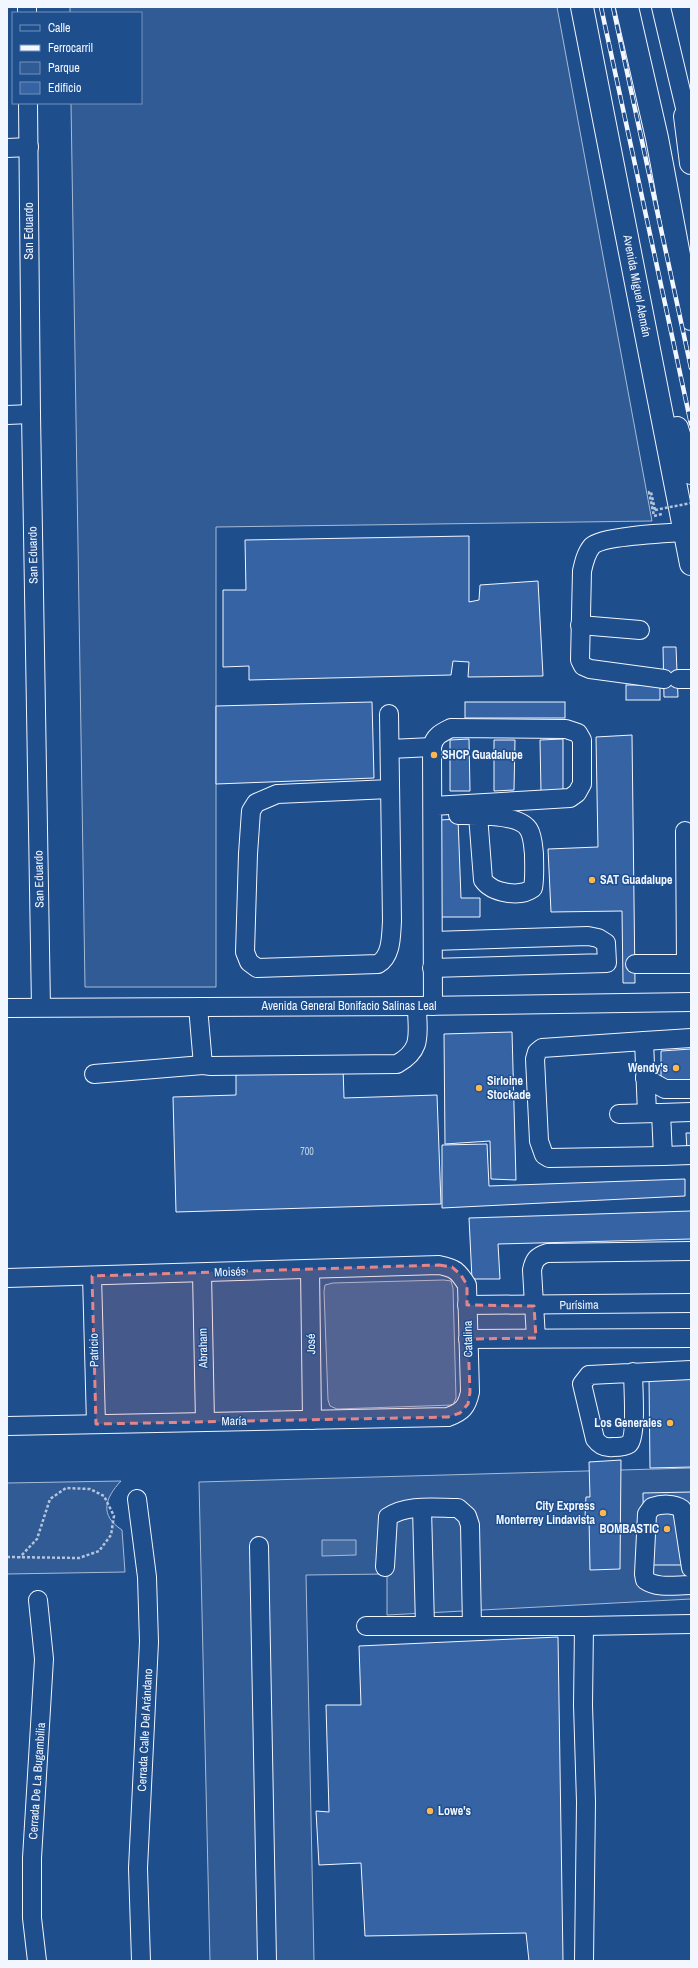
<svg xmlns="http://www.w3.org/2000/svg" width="698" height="1968" font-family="'Archivo Narrow',sans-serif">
<rect width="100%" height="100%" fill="#1f4e8c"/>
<g fill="#305b95" stroke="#a8bbd7">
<path d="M70 7H557L652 521 216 527V987H85L71 103H141V13H70Z"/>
<path d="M444 1280 451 1281 453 1288 456 1398 453 1405 337 1409 330 1406 328 1400 324 1291 325 1285 333 1283Z"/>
<path d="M691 1468V1599L387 1615V1574L306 1575 314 1961H210L199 1482Z"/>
<path d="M121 1481C105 1498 99 1515 122 1530L125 1572 7 1574V1483Z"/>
</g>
<path fill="#446ba0" stroke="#a8bbd7" d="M322 1540H356V1555L322 1556Z"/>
<g fill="#3563a3" stroke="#f2f6ff">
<path d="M469 536V602L479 600 480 585 538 581 543 676 468 677 469 662 453 661 451 675 249 680V666L223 667V590H246L245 540Z"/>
<path d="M663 647H676L678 697H664Z"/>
<rect x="626" y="685" width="34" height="15"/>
<path d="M372 702 374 778 216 784V706Z"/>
<rect x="465" y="702" width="100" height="16"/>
<path d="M632 735 635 983H623L622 911 551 912 548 849 598 847 596 737Z"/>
<path d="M469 739 470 791H450V740Z"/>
<path d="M563 739V791L541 792 540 740Z"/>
<path d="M494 740H515L514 790 494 791Z"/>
<path d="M458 819 461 898H480V917H441L440 820Z"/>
<path d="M512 1032 516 1180 491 1179 490 1141 445 1144 444 1034Z"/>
<path d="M691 1049V1084L661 1085V1051Z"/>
<path d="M343 1067 344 1098 437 1095 441 1204 176 1212 173 1097 236 1095V1070Z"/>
<path d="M686 1133H691V1150H687Z"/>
<path d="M487 1144 489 1186 685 1179V1196L442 1208V1145Z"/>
<path d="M691 1211V1239L498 1244 500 1279H472L469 1218Z"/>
<path d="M691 1378V1467L650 1468 649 1379Z"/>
<path d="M621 1460 620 1569 590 1570 589 1517H585L586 1497H590L589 1462Z"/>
<path d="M691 1492V1565H644L643 1493Z"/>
<path d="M558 1637 563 1961H529L526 1933 365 1936 361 1863 319 1865 316 1811 329 1812 326 1705H361L359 1646Z"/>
</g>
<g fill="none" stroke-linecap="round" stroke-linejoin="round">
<g stroke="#f2f6ff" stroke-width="20">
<g id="minor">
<path d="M27 7V13"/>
<path d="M661 7 690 129"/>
<path d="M28 103 31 414 41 1007"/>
<path d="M7 148 29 147"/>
<path d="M7 415 31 414"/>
<path d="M580 625 640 630"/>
<path d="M664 679 590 669 583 666 580 660 582 571C584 562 586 553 592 546 602 536 668 533 685 532"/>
<path d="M678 679H691"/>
<path d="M389 714 392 921C391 935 392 956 378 964L257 968 249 962 245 952 248 854 251 811 256 803 277 794 390 789"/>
<path d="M390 749 432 747"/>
<path d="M458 815C475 815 521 814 529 830 533 837 533 846 534 854 534 866 535 877 533 888 520 898 492 893 483 880L478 815"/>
<path d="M685 831 686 964H691"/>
<path d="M635 964H686"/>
<path d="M432 968 607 963 606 943 598 938 588 936 433 941"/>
<path d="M433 1006 432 747C434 736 441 733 451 728L566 729 578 733 582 740V784L577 793 570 798 433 806"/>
<path d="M198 1007 203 1065 211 1066 397 1064C424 1049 417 1033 417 1006"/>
<path d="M7 1008 417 1006 691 1002"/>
<path d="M644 1041 691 1038"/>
<path d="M94 1074 203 1065"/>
<path d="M645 1078 665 1089H691"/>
<path d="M691 1112 661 1113 663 1156 691 1155"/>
<path d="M647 1113 644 1041 542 1048 537 1052 535 1059 539 1141 544 1155 549 1158 663 1156"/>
<path d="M619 1114 658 1113"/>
<path d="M310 1269 312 1420"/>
<path d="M202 1273 205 1422"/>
<path d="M92 1276 96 1424"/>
<path d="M7 1278 439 1265C455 1268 458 1271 467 1285L470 1392C467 1407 462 1412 448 1417L7 1426"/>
<path d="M467 1305 691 1303"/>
<path d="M536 1338 532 1270C534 1260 537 1256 547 1253L691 1251"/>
<path d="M468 1339 691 1338"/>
<path d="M633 1372C633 1385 637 1436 629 1444 625 1447 618 1447 613 1447 605 1448 600 1446 595 1439L582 1384 589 1375 691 1370"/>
<path d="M137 1499 147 1577 149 1642 138 1868 141 1961"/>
<path d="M422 1508 425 1626"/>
<path d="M259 1546 267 1961"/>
<path d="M385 1567 388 1517C407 1504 435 1508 458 1508L467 1516 470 1525 472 1626"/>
<path d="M691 1568 682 1509C674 1503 661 1504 652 1507L647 1514 644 1574 645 1580C658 1589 676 1585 691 1585"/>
<path d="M366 1626H584L691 1624"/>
<path d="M584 1626 583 1705 586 1802 584 1961"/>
<path d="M37 1961 32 1918V1858L44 1659 38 1600"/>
</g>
</g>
<g stroke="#f2f6ff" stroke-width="24">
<g id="highway">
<path d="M582 7 691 564"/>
<path d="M627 7 657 138 691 319"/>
<path d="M685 116 691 163"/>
<path d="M677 428 691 473"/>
</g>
</g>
<g stroke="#b3c4dc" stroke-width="2.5" stroke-dasharray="3 2" stroke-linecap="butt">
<path d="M655 510 651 492H649L654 516 662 514"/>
<path d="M7 1557 79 1558 99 1551 111 1535 114 1516 104 1496 90 1489 66 1488 50 1499 37 1539 20 1557"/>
</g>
<use href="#minor" stroke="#1f4e8c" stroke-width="18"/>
<use href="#highway" stroke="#1f4e8c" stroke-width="22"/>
<g stroke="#f2f6ff" stroke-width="4.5">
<g id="rail">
<path d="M601 7 691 424"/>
<path d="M613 7 691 368"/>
</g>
</g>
<use href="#rail" stroke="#1f4e8c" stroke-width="3" stroke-dasharray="9" stroke-linecap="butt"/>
<path stroke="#b3c4dc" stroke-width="2.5" stroke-dasharray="3 2" stroke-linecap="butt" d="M655 510 691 503"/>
</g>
<path fill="#e38589" fill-opacity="0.2" stroke="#e38589" stroke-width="3" stroke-dasharray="8 5" stroke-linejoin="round" d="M439 1265 452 1267 461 1275 467 1285V1305L534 1306 536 1338 468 1339 470 1392 468 1404 460 1413 448 1417 96 1424 92 1276Z"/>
<g fill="#ffb74d" stroke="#1f4e8c" stroke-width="1.5">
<circle cx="434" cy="755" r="4"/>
<circle cx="592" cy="880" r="4"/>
<circle cx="676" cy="1068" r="4"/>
<circle cx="479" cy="1088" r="4"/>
<circle cx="670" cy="1423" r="4"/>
<circle cx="603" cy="1513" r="4"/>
<circle cx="667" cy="1529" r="4"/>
<circle cx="430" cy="1811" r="4"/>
</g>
<g text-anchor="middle" stroke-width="3" stroke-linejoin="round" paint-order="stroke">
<g font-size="10" fill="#c3d1e8">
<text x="307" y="1155">700</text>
</g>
<g font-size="12" fill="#f2f6ff" stroke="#1f4e8c">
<text transform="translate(29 231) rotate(-90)" y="4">San Eduardo</text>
<text transform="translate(637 286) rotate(79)" y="4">Avenida Miguel Alemán</text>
<text transform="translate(33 555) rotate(-91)" y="4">San Eduardo</text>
<text transform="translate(39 879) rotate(-91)" y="4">San Eduardo</text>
<text x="349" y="1010">Avenida General Bonifacio Salinas Leal</text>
<text transform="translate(230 1272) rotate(-2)" y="4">Moisés</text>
<text transform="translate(579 1305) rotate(-1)" y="4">Purísima</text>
<text transform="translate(468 1339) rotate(-91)" y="4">Catalina</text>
<text transform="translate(311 1344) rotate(-91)" y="4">José</text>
<text transform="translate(203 1348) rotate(-91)" y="4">Abraham</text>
<text transform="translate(94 1350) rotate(-91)" y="4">Patricio</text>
<text transform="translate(234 1421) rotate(-1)" y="4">María</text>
<text transform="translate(145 1730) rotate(-87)" y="4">Cerrada Calle Del Arándano</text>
<text transform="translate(37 1781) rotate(-86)" y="4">Cerrada De La Bugambilia</text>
</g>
<g font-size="12" font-weight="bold" fill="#f2f6ff" stroke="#1f4e8c" text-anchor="start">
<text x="442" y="759">SHCP Guadalupe</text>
<text x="600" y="884">SAT Guadalupe</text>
<text x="668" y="1072" text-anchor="end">Wendy's</text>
<text x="487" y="1085">Sirloine<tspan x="487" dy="14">Stockade</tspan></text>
<text x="662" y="1427" text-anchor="end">Los Generales</text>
<text x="595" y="1510" text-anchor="end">City Express<tspan x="595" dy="14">Monterrey Lindavista</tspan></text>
<text x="659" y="1533" text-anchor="end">BOMBASTIC</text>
<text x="438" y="1815">Lowe's</text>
</g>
</g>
<rect width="698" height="1968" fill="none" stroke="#f2f6ff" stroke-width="16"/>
<rect x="12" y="12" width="130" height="92" fill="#1f4e8c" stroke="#7391ba"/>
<rect x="20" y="25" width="20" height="6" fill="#1f4e8c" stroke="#7391ba"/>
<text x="48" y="32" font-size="12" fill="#f2f6ff">Calle</text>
<rect x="20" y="45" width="20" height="6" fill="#f2f6ff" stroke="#7391ba"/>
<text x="48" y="52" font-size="12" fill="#f2f6ff">Ferrocarril</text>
<rect x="20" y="62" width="20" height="12" fill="#305b95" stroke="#7391ba"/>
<text x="48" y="72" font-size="12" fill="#f2f6ff">Parque</text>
<rect x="20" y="82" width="20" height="12" fill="#3563a3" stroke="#7391ba"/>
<text x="48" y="92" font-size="12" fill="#f2f6ff">Edificio</text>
</svg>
